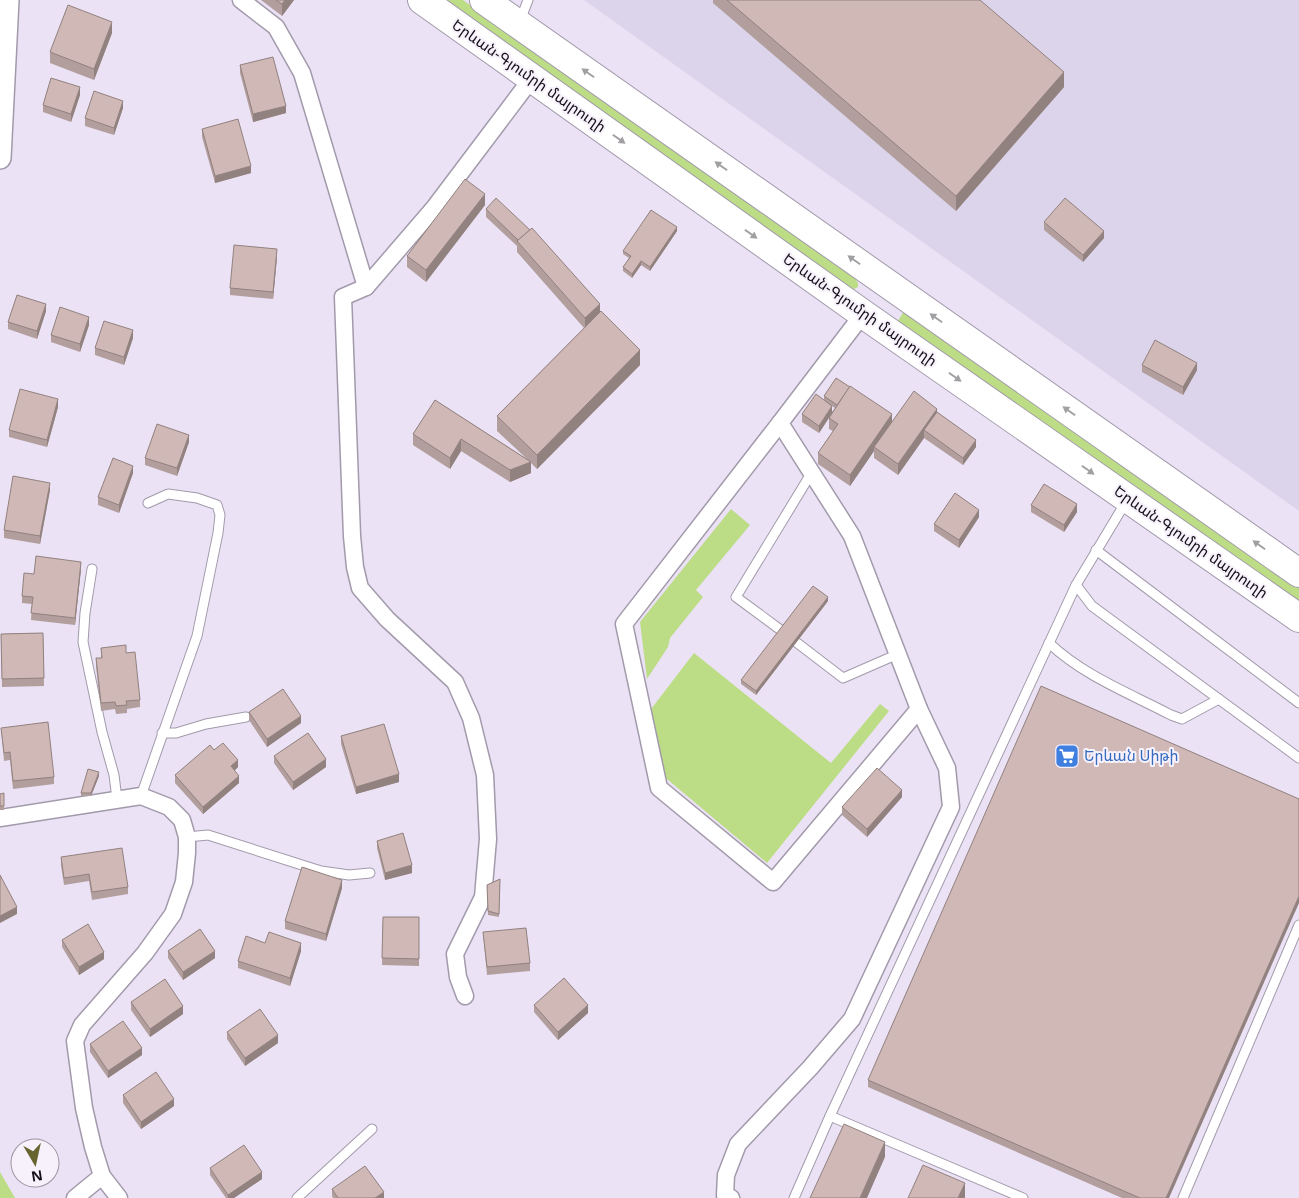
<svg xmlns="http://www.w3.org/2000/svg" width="1299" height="1198" font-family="'Noto Sans','Noto Sans Armenian',sans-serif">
<rect width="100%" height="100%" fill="#ece2f5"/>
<path fill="#dcd4ea" d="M584 0H1299V511Z"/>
<g fill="#bcdd85">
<path d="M438 0H463L855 278 858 283V287L850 291Z"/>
<path d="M904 311 1299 587V606L896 324Z"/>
<path d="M731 509 750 525 696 590 703 597 670 638 668 647 647 679 640 622Z"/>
<path d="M694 653 831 763 880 704 889 711 767 863 661 774 648 713Z"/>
<path d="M0 1172 15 1198H0Z"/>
</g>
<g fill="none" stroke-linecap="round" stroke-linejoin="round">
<g stroke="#a29aab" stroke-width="11">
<g id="service">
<path d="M520 21 528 0"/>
<path d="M1096 550 1299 703"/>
<path d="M92 569 85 613 83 642 102 732 114 775 117 799"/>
<path d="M1076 585 1092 606 1299 758"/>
<path d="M782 631 736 597 812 472"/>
<path d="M796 642 843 678 898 654"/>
<path d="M1049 643C1084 676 1129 693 1171 715L1182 719 1219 699"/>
<path d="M162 733H176L206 724 246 717"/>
<path d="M141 796 197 636 218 533 220 515 217 505 197 498 168 494 148 503"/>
<path d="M187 837 208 835 321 871 349 875 370 873"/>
<path d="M830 1116 1023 1198"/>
<path d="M297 1198 372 1129"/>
<path d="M794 1198 830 1116 1076 585 1127 500"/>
<path d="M1183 1198 1299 925"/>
</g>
</g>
<g stroke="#a29aab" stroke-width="19">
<g id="minor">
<path d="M241 0 276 27 302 73 366 287"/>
<path d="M780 423 624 624 659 788 773 882 919 709"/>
<path d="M0 818 141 796 169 807 182 820 187 837V853L184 882 173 914 145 953 82 1025 75 1041 84 1108 93 1147 102 1176 75 1198"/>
<path d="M465 996 458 977 455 954 483 897 488 839 485 775 471 718 455 682 387 619 360 588 355 567 352 536 343 297 366 287 434 208 532 78"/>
<path d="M102 1176 119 1198"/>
<path d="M731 1198 725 1195 726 1175 738 1144 810 1068 852 1019 951 807 947 768 919 709 852 536 780 423 863 314"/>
</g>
</g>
<g stroke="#a29aab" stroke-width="24">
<path id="tertiary" d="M0 158 8 0"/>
</g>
<g stroke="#a29aab" stroke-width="30">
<g id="trunk">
<path d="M422 0 863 314 1299 618"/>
<path d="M484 0 1299 573"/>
</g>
</g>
<use href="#service" stroke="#fff" stroke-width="9"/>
<use href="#minor" stroke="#fff" stroke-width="16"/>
<use href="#tertiary" stroke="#fff" stroke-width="21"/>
<use href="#trunk" stroke="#fff" stroke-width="28"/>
</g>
<g fill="#b29e9d" fill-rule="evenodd">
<path d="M261 0H294L282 16Z"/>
<path d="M713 0H980L1064 87 956 211 713 3Z"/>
<path d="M112 33 94 80 50 63V52Z"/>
<path d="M240 65 286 113 253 122 240 73Z"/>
<path d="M80 95 71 122 43 112V105Z"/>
<path d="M123 108 114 135 85 126V118Z"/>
<path d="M202 129 251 173 215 183 202 137Z"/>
<path d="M485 205 426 282 407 267V256Z"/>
<path d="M486 209 600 312 640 365 537 469 531 463V473L510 482 461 451 450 469 413 445V434L435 400 527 459 497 431V416L584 328 517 252V246L486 217Z"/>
<path d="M1044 222 1104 238 1083 262 1044 230Z"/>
<path d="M677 231 650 271 641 265 632 278 623 271V267L629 258 623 254V251Z"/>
<path d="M277 257 273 299 230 295V288Z"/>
<path d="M46 311 37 339 8 329V322Z"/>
<path d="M89 325 80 352 51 342V335Z"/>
<path d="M133 338 124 365 95 355V348Z"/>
<path d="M1142 365 1197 370 1183 395 1142 372Z"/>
<path d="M824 396 892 422 937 412 976 447 963 465 924 438 898 475 874 458V451L850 486 818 464V453L833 431 829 429V418L819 433 802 422V414L824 400ZM832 406 835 408 832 412Z"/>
<path d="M58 407 47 447 9 437V430Z"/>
<path d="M189 442 177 476 145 465V458Z"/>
<path d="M133 473 119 513 98 505V497Z"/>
<path d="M50 490 40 544 4 538V530Z"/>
<path d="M1031 505 1077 512 1064 532 1031 512Z"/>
<path d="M979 517 959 548 934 531V524Z"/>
<path d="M81 569 75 625 31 620 32 604 22 603V596L34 574Z"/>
<path d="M828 601 756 695 741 684V680Z"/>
<path d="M43 633 44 686 2 687 1 634Z"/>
<path d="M101 648 126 653 140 700V707L127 709V713L116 714 115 709 101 711 96 666V658H101Z"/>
<path d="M249 712 301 723 267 747 249 720Z"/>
<path d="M1 728 54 777V784L13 789 10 760 4 761Z"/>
<path d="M341 736 399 782 356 794 341 744Z"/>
<path d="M214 750 238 767 234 771 239 783 203 814 175 783V775Z"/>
<path d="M274 756 326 767 293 790 274 763Z"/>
<path d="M99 776 91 796H81V793Z"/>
<path d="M4 793V810H0V794Z"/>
<path d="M902 797 867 837 842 815V807Z"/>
<path d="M377 841 412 873 385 880 377 848Z"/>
<path d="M61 857 128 887V894L92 900 89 881 64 885 61 865Z"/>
<path d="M500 879 499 917 488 915 487 885Z"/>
<path d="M342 888 326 941 285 929V921Z"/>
<path d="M383 917H419V966L382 965Z"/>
<path d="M483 932 530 963V971L487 975Z"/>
<path d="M62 940 104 959 79 975 62 947Z"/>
<path d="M265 943 301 951 290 986 238 968V961Z"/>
<path d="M168 951 215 958 183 980 168 958Z"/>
<path d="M131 1002 183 1014 150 1037 131 1010Z"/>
<path d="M534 1005 588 1013 558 1040 534 1012Z"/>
<path d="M227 1032 278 1043 245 1066 227 1039Z"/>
<path d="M90 1044 142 1055 108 1078 90 1052Z"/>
<path d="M868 1080 1169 1198H1122L868 1087Z"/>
<path d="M123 1095 174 1106 141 1129 123 1103Z"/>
<path d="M210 1168 262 1179 234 1198H226L210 1175Z"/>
<path d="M332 1189 384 1198H333L332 1196Z"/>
</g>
<g fill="#91817f">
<path d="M285 0H294L282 16V4Z"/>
<path d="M112 22V33L94 80V69Z"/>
<path d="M1064 72V87L956 211V196Z"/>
<path d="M80 87V95L71 122V114Z"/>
<path d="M123 101V108L114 135V128Z"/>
<path d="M286 106V113L253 122V114Z"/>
<path d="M251 166V173L215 183V176Z"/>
<path d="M485 194V205L426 282V270Z"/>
<path d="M677 227V231L650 271V267Z"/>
<path d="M1104 231V238L1083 262V255Z"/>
<path d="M277 249V257L273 299V292Z"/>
<path d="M641 261V265L632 278V274Z"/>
<path d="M46 304V311L37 339V331Z"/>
<path d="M600 304V316L585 329V318Z"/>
<path d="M89 317V325L80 352V344Z"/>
<path d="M133 330V338L124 365V357Z"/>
<path d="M640 350V365L537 469V455Z"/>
<path d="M1197 363V370L1183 395V387Z"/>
<path d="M58 399V407L47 447V440Z"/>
<path d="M832 406V413L819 433V426Z"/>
<path d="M937 409V420L924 430V438L898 475V464Z"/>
<path d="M892 414V425L874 447V451L850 486V475Z"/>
<path d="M189 435V442L177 476V468Z"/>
<path d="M461 439V451L450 469V458Z"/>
<path d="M976 440V447L963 465V458Z"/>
<path d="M531 462V473L510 482V470Z"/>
<path d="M133 466V473L119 513V505Z"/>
<path d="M50 483V490L40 544V536Z"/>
<path d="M1077 504V512L1064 532V525Z"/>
<path d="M979 510V517L959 548V540Z"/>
<path d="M81 562V569L75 625V618Z"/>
<path d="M828 597V601L756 695V691Z"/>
<path d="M301 716V723L267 747V739Z"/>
<path d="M326 759V767L293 790V782Z"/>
<path d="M238 760V767L231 774V766Z"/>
<path d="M99 772V776L91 796V793Z"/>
<path d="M399 774V782L356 794V787Z"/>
<path d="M239 776V783L203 814V807Z"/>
<path d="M902 790V797L867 837V829Z"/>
<path d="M412 865V873L385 880V873Z"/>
<path d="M342 880V888L326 941V934Z"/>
<path d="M1299 896V903L1169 1198H1166Z"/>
<path d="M17 907V914L0 923V916Z"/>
<path d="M301 943V951L290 986V978Z"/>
<path d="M215 951V958L183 980V972Z"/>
<path d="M104 952V959L79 975V967Z"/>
<path d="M588 1005V1013L558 1040V1032Z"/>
<path d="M183 1006V1014L150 1037V1029Z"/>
<path d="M278 1035V1043L245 1066V1058Z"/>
<path d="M142 1048V1055L108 1078V1071Z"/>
<path d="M174 1099V1106L141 1129V1122Z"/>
<path d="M885 1142V1157L867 1198H860Z"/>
<path d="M262 1172V1179L234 1198H228V1195Z"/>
<path d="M965 1183V1198H958Z"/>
<path d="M384 1192V1198H375Z"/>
</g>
<g fill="#cfb8b6" stroke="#91817f">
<path d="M276 0H285L282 4Z"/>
<path d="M727 0H980L1064 72 956 196Z"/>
<path d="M68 5 112 22 94 69 50 52Z"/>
<path d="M273 57 286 106 253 114 240 65Z"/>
<path d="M51 78 80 87 71 114 43 105Z"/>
<path d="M94 91 123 101 114 128 85 118Z"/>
<path d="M238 119 251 166 215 176 202 129Z"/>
<path d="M465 179 485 194 426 270 407 256Z"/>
<path d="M496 198 530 230 518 240 486 209Z"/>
<path d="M1065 198 1104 231 1083 255 1044 222Z"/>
<path d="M651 210 677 227 650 267 641 261 632 274 623 267 631 256 623 251Z"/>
<path d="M532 228 600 304 585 318 517 241Z"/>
<path d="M234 245 277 249 273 292 230 288Z"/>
<path d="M17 295 46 304 37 331 8 322Z"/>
<path d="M60 307 89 317 80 344 51 335Z"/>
<path d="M601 311 640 350 537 455 497 416Z"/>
<path d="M104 321 133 330 124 357 95 348Z"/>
<path d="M1155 340 1197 363 1183 387 1142 365Z"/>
<path d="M836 378 850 387 837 405 824 396Z"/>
<path d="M850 386 892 414 850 475 818 453 838 424 829 418Z"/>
<path d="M20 389 58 399 47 440 9 430Z"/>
<path d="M914 391 937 409 898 464 874 447Z"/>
<path d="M816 394 832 406 819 426 802 414Z"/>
<path d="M435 400 531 462 510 470 461 439 450 458 413 434Z"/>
<path d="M937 412 976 440 963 458 924 430Z"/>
<path d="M157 424 189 435 177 468 145 458Z"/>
<path d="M113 458 133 466 119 505 98 497Z"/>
<path d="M13 476 50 483 40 536 4 530Z"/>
<path d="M1044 484 1077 504 1064 525 1031 505Z"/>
<path d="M955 493 979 510 959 540 934 524Z"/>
<path d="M36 556 81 562 75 618 31 613 33 597 22 596 24 573 34 574Z"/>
<path d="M813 586 828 597 756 691 741 680Z"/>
<path d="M43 633 44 678 2 679 1 634Z"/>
<path d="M126 645V653L135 652 140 700 126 701 127 705 116 706 115 702 101 703 96 658H102L101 648Z"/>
<path d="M1041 686 1299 799V896L1166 1198H1140L868 1080Z"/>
<path d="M283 689 301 716 267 739 249 712Z"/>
<path d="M48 722 54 777 13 781 10 752 4 753 1 728Z"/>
<path d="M384 724 399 774 356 787 341 736Z"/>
<path d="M308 733 326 759 293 782 274 756Z"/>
<path d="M223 743 238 760 231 766 239 776 203 807 175 775 210 745 214 750Z"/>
<path d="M877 768 902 790 867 829 842 807Z"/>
<path d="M88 769 99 772 91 793H81Z"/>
<path d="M4 793V806H0V794Z"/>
<path d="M403 833 412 865 385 873 377 841Z"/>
<path d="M122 848 128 887 92 892 89 874 64 878 61 857Z"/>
<path d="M302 867 342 880 326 934 285 921Z"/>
<path d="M0 875 17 907 0 916Z"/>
<path d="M500 879 499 914 488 911 487 885Z"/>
<path d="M383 917H419V959L382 958Z"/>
<path d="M88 924 104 952 79 967 62 940Z"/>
<path d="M526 928 530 963 487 967 483 932Z"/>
<path d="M200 929 215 951 183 972 168 951Z"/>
<path d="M269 932 301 943 290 978 238 961 246 936 265 943Z"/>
<path d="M564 978 588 1005 558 1032 534 1005Z"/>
<path d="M165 979 183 1006 150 1029 131 1002Z"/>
<path d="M260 1009 278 1035 245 1058 227 1032Z"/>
<path d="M123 1021 142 1048 108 1071 90 1044Z"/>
<path d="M156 1072 174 1099 141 1122 123 1095Z"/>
<path d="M844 1124 885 1142 860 1198H810Z"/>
<path d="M244 1145 262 1172 228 1195 210 1168Z"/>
<path d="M923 1165 965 1183 958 1198H908Z"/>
<path d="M365 1166 384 1192 375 1198H338L332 1189Z"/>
</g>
<defs><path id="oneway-solid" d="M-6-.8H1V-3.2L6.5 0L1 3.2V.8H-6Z" transform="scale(1.25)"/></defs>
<g fill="#a19fa2">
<use href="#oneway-solid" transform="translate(588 73) rotate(-145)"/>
<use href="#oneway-solid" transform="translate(619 139) rotate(35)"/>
<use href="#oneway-solid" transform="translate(721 166) rotate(-145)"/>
<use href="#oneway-solid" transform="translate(751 234) rotate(35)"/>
<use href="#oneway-solid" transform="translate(854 260) rotate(-145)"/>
<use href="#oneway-solid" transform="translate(936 318) rotate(-145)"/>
<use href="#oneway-solid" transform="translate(955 377) rotate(35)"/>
<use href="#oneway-solid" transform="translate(1069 411) rotate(-145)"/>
<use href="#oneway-solid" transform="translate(1088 470) rotate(35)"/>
<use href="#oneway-solid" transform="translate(1259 545) rotate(-145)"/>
</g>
<defs>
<g id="supermarket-square" transform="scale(1.25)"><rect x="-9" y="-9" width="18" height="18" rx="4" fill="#3f7fe0" stroke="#f7f1fc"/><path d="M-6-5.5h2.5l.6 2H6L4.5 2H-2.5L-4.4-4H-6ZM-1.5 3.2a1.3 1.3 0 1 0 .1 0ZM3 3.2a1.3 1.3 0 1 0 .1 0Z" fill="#fff"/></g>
</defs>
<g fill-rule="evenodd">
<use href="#supermarket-square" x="1067" y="756"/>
</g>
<g text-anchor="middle" stroke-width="4" stroke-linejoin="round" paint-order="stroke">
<g font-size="15" fill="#131016" stroke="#f7f1fc">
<text transform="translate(529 76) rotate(35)" y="5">Երևան-Գյումրի մայրուղի</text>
<text transform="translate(860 310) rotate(35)" y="5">Երևան-Գյումրի մայրուղի</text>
<text transform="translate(1191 542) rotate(35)" y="5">Երևան-Գյումրի մայրուղի</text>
</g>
<g font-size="15" fill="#366cbe" stroke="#f7f1fc" text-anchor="start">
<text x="1084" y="761">Երևան Սիթի</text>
</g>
</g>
<g transform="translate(35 1163) rotate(171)"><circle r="24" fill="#f7f1fc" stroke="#9c97a0"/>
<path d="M0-4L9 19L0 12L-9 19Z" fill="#676430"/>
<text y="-8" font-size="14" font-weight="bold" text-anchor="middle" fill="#131016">N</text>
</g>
</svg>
